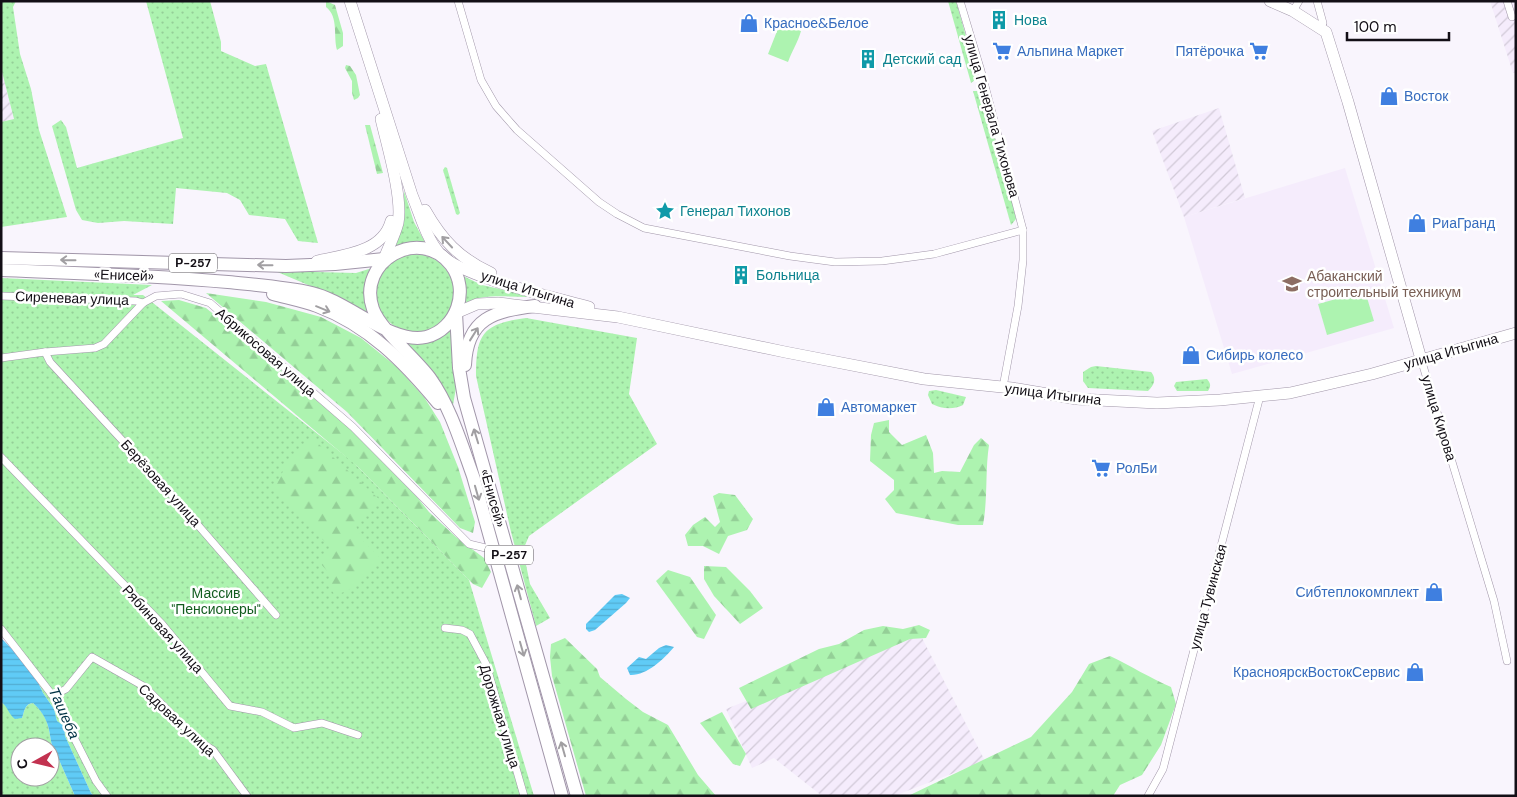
<svg xmlns="http://www.w3.org/2000/svg" width="1517" height="797" font-family="'DM Sans',sans-serif">
<defs>
<pattern id="industrial-furrows" width="10" height="10" patternUnits="userSpaceOnUse" patternTransform="scale(1.25)"><rect width="10" height="10" fill="#f5ecfc"/><path d="M-1 1l2-2M0 10L10 0M9 11l2-2" fill="none" stroke="#d1c9d7"/></pattern>
<pattern id="grass-dots" width="8" height="8" patternUnits="userSpaceOnUse" patternTransform="scale(1.25)"><rect width="8" height="8" fill="#adf3b0"/><path d="M2 2h.1M6 6h.1" fill="none" stroke="#94cf97" stroke-width="1.8" stroke-linecap="round"/></pattern>
<pattern id="forest-firs" width="22" height="20" patternUnits="userSpaceOnUse" patternTransform="scale(1.25)"><rect width="22" height="20" fill="#adf3b0"/><path d="M5 1l3.5 6h-7zM16 11l3.5 6h-7z" fill="#94cf97"/></pattern>
<pattern id="water-rules" width="6" height="5" patternUnits="userSpaceOnUse" patternTransform="scale(1.25)"><rect width="6" height="5" fill="#60cbf6"/><path d="M0 2.5h6" fill="none" stroke="#52add2"/></pattern>
</defs>
<rect width="100%" height="100%" fill="#f9f5fd"/>
<path fill="#f5ecfc" d="M1345 168 1394 328 1232 374 1184 217Z"/>
<g fill="url(#industrial-furrows)">
<path d="M1490 1H1516V72L1513 73Z"/>
<path d="M1 68 14 120 1 122Z"/>
<path d="M1219 108 1245 198 1184 217 1152 131Z"/>
<path d="M919 632 985 761 894 796H822L774 758 752 768 726 709Z"/>
</g>
<g fill="url(#grass-dots)" fill-rule="evenodd">
<path d="M1 1H16L13 7 20 54 31 89 39 130 67 217 1 227V122L14 119 1 68Z"/>
<path d="M146 1H210L221 42V51L255 66 266 64 318 243 298 241 285 219 249 215 240 200 227 193 176 188 173 224 124 221 98 223 82 220 76 210 52 126 61 120 66 127 77 168 183 138Z"/>
<path d="M948 1H956L977 75 975 80 971 83Z"/>
<path d="M973 91H978L983 97 1015 211 1016 219 1011 225Z"/>
<path d="M445 167 447 168 460 213 458 215 456 214 443 170Z"/>
<path d="M404 191 414 222 426 244 393 248C406 225 404 217 404 191Z"/>
<circle cx="415" cy="293" r="39"/>
<path d="M372 268 371 317 346 301 275 271 356 273Z"/>
<path d="M461 275 482 285 527 295V297C506 297 481 293 463 305Z"/>
<path d="M1 278 152 285 133 295H143L353 462 469 580 534 796H94L91 793 65 736 64 727 57 721 54 709 43 693 36 678 1 635Z"/>
<path d="M526 318 637 338 629 394 657 444 529 536 523 550 530 584 550 618 536 626 511 532 476 376C476 333 483 324 526 318Z"/>
<path d="M451 327 456 388 453 405 438 381 402 341Z"/>
<path d="M1096 366 1151 372C1157 379 1154 385 1148 391L1088 388 1083 381V372L1091 367Z"/>
<path d="M1207 379C1211 384 1211 386 1208 391H1177L1174 386 1176 382Z"/>
<path d="M936 390 966 397 963 405C953 410 942 409 932 404L928 395 929 391Z"/>
<path d="M1 702 22 718C24 712 25 703 33 703 40 709 46 717 48 726 51 736 50 745 56 753L75 796H1ZM20 747H50V777H20Z"/>
</g>
<g fill="url(#forest-firs)">
<path d="M326 1 335 5 343 33V46L337 50C333 37 339 17 326 7Z"/>
<path d="M346 65 350 66 356 75 360 95 358 98 354 100 352 93V81L345 68Z"/>
<path d="M365 125H370L383 173 377 174Z"/>
<path d="M206 293 266 302 321 317 361 338 397 367 424 397 440 422 458 467 475 522 473 533 460 528 347 412Z"/>
<path d="M179 300 206 308 249 343 349 428 417 497 429 512 456 537 484 558 491 572 482 588 473 584 358 467 161 301Z"/>
<path d="M889 420V432L902 445 926 435 933 453 934 473 942 471 960 472 974 445 981 438 989 445C985 472 988 498 983 525H958L896 513 885 499 894 490V480L870 461 871 435 874 423Z"/>
<path d="M312 438 380 500 355 524 362 540 381 559 350 589 344 592 335 595 327 584 331 575 319 562 331 548 274 490 285 467Z"/>
<path d="M719 493 735 495 753 519 747 530 728 536 719 554 703 546H688L685 535 693 525 705 517 715 527 720 522 713 496Z"/>
<path d="M704 566 726 567 750 591 763 608 740 624 714 596 704 579Z"/>
<path d="M668 570 690 577 716 615 704 639 697 637 656 581Z"/>
<path d="M919 625 930 630 926 638 910 639 751 709 739 688 819 649 839 644 864 630 883 626 903 629Z"/>
<path d="M565 638 597 669 600 677 626 699 643 712 668 725 698 775 716 796H586L552 676 550 657 551 644Z"/>
<path d="M1110 656C1131 666 1150 678 1171 687L1176 704 1161 745 1142 775 1120 785 1113 796H908L1031 737 1072 692 1089 664Z"/>
<path d="M722 712 746 754 740 766 733 764 700 723Z"/>
</g>
<g fill="#adf3b0">
<path d="M781 21 801 31C798 42 792 51 788 62L768 54Z"/>
<path d="M1365 291 1374 321 1327 335 1318 304Z"/>
</g>
<g fill="url(#water-rules)">
<path d="M622 594 630 598 626 603 595 630 589 632 586 629V624L615 595Z"/>
<path d="M1 638 18 655 36 678 43 693 54 709 57 721 64 726 65 736 91 793 94 796H75L56 753C50 745 51 736 48 726 46 718 40 709 33 703 25 703 24 712 22 718L15 719C8 714 8 706 1 702Z"/>
<path d="M666 645 674 647C664 659 646 676 630 675L627 668 639 657 646 659 659 648Z"/>
</g>
<g fill="none" stroke-linecap="round" stroke-linejoin="round">
<g stroke="#a196a9" stroke-width="8">
<g id="street">
<path d="M458 1 481 80 496 106 517 130 599 202 617 214 644 228 790 256 835 262 882 261 934 254 1023 230"/>
<path d="M960 1 981 71 1023 230V260L1018 306 1003 387"/>
<path d="M1317 1 1323 23"/>
<path d="M1507 1 1512 17"/>
<path d="M1293 11 1299 1"/>
<path d="M1 296 136 301 143 303"/>
<path d="M45 352 50 362 157 478 276 615"/>
<path d="M1 358 45 352 95 348 104 344 143 303 156 296 181 294 210 303 353 427 469 544 494 550"/>
<path d="M1421 359 1494 601 1507 661"/>
<path d="M1 457 162 624 230 706 262 712 294 728 322 723 358 735"/>
<path d="M445 628 462 630 470 634 486 664 524 796"/>
<path d="M1 629 53 696 96 781 107 796"/>
<path d="M53 696 66 689 92 657 145 687 198 741 213 750 247 796"/>
<path d="M1148 796 1163 769 1260 396"/>
</g>
</g>
<g stroke="#a196a9" stroke-width="12">
<g id="primary">
<path d="M350 1 412 195C420 214 426 238 440 254 461 277 557 298 589 307"/>
<path d="M1270 1 1293 11 1326 32 1348 102 1421 359"/>
<path d="M381 119C387 145 403 198 398 223 395 235 388 248 384 259"/>
<path d="M425 210C442 240 459 258 491 273"/>
<path d="M317 261C344 255 383 252 391 221"/>
<path d="M456 313 477 304 498 303 618 317 785 352 924 379 1012 388 1077 399 1157 403 1220 400 1290 393 1372 374 1516 333"/>
</g>
</g>
<g stroke="#a196a9" stroke-width="14">
<g id="highway">
<path d="M1 258 286 266 335 264 384 259"/>
<path d="M1 270C77 273 152 275 228 282 256 285 285 287 312 293 347 301 392 345 426 337 457 329 470 290 451 265 420 225 356 261 373 309 380 329 416 359 430 378 450 406 461 443 473 476L562 796"/>
<path d="M273 294C288 298 303 301 317 306 368 325 404 362 438 403"/>
<path d="M456 313 459 368 464 398 577 796"/>
<path d="M465 365C467 318 494 311 535 306"/>
</g>
</g>
<use href="#street" stroke="#fff" stroke-width="7"/>
<use href="#primary" stroke="#fff" stroke-width="11"/>
<use href="#highway" stroke="#fff" stroke-width="12"/>
</g>
<defs><path id="oneway-shaft" d="M-6 0H5M1.5-3L5.5 0L1.5 3" fill="none" stroke-width="1.6" stroke-linecap="round" stroke-linejoin="round" transform="scale(1.25)"/></defs>
<g stroke="#a19fa2">
<use href="#oneway-shaft" transform="translate(447 242) rotate(-133)"/>
<use href="#oneway-shaft" transform="translate(68 260) rotate(-179)"/>
<use href="#oneway-shaft" transform="translate(265 265) rotate(-179)"/>
<use href="#oneway-shaft" transform="translate(323 309) rotate(22)"/>
<use href="#oneway-shaft" transform="translate(474 334) rotate(-58)"/>
<use href="#oneway-shaft" transform="translate(476 436) rotate(-107)"/>
<use href="#oneway-shaft" transform="translate(477 493) rotate(74)"/>
<use href="#oneway-shaft" transform="translate(519 592) rotate(-105)"/>
<use href="#oneway-shaft" transform="translate(522 649) rotate(74)"/>
<use href="#oneway-shaft" transform="translate(563 749) rotate(-106)"/>
</g>
<defs>
<g id="building-bare" transform="scale(1.5)"><path d="M-4-6H4V6H1V3H-1V6H-4ZM-2.5-4.3h1.7v1.8h-1.7ZM.8-4.3h1.7v1.8H.8ZM-2.5-1h1.7V.8h-1.7ZM.8-1h1.7V.8H.8Z" fill="#0f9aa8" stroke="#fff" stroke-width="2.5" paint-order="stroke"/></g>
<g id="shop-bare" transform="scale(1.5)"><path d="M-5-2.5h2.3a2.7 3.5 0 0 1 5.4 0H5L5.5 6h-11ZM-1.5-2.5h3a1.5 2.3 0 0 0-3 0Z" fill="#3f7fe0" stroke="#fff" stroke-width="2.5" paint-order="stroke"/></g>
<g id="supermarket-bare" transform="scale(1.5)"><path d="M-6-5.5h2.5l.6 2H6L4.5 2H-2.5L-4.4-4H-6ZM-1.5 3.2a1.3 1.3 0 1 0 .1 0ZM3 3.2a1.3 1.3 0 1 0 .1 0Z" fill="#3f7fe0" stroke="#fff" stroke-width="2.5" paint-order="stroke"/></g>
<g id="sight-bare" transform="scale(1.5)"><path d="M0-6L1.8-2.2L6-1.7L2.9 1.2L3.7 5.4L0 3.3L-3.7 5.4L-2.9 1.2L-6-1.7L-1.8-2.2Z" fill="#0f9aa8" stroke="#fff" stroke-width="2.5" paint-order="stroke"/></g>
<g id="university-bare" transform="scale(1.5)"><path d="M0-5L7-2L0 1L-7-2ZM-4 1L0 2.5L4 1V4Q0 6-4 4Z" fill="#8d6e63" stroke="#fff" stroke-width="2.5" paint-order="stroke"/></g>
</defs>
<g fill-rule="evenodd">
<use href="#building-bare" x="999" y="20"/>
<use href="#shop-bare" x="749" y="23"/>
<use href="#supermarket-bare" x="1002" y="51"/>
<use href="#supermarket-bare" x="1259" y="51"/>
<use href="#building-bare" x="868" y="59"/>
<use href="#shop-bare" x="1389" y="96"/>
<use href="#sight-bare" x="665" y="211"/>
<use href="#shop-bare" x="1417" y="223"/>
<use href="#building-bare" x="741" y="275"/>
<use href="#university-bare" x="1292" y="284"/>
<use href="#shop-bare" x="1191" y="355"/>
<use href="#shop-bare" x="826" y="407"/>
<use href="#supermarket-bare" x="1101" y="468"/>
<use href="#shop-bare" x="1434" y="592"/>
<use href="#shop-bare" x="1415" y="672"/>
</g>
<g text-anchor="middle" stroke-width="5" stroke-linejoin="round" paint-order="stroke">
<g fill="#fff" stroke="#5a575c" stroke-width="1">
<rect x="169" y="253.5" width="48" height="19" rx="4"/>
<rect x="485" y="545.5" width="48" height="19" rx="4"/>
</g>
<g font-size="12" font-weight="bold" fill="#130f16">
<text x="193" y="267">Р-257</text>
<text x="509" y="559">Р-257</text>
</g>
<g font-size="14" fill="#0d838f" stroke="#fff" text-anchor="start">
<text x="1014" y="25">Нова</text>
<text x="883" y="64">Детский сад</text>
<text x="680" y="216">Генерал Тихонов</text>
<text x="756" y="280">Больница</text>
</g>
<g font-size="14" fill="#366cbe" stroke="#fff" text-anchor="start">
<text x="764" y="28">Красное&amp;Белое</text>
<text x="1017" y="56">Альпина Маркет</text>
<text x="1244" y="56" text-anchor="end">Пятёрочка</text>
<text x="1404" y="101">Восток</text>
<text x="1432" y="228">РиаГранд</text>
<text x="1206" y="360">Сибирь колесо</text>
<text x="841" y="412">Автомаркет</text>
<text x="1116" y="473">РолБи</text>
<text x="1419" y="597" text-anchor="end">Сибтеплокомплект</text>
<text x="1400" y="677" text-anchor="end">КрасноярскВостокСервис</text>
</g>
<g font-size="14" fill="#130f16" stroke="#fff">
<text transform="translate(992 116) rotate(74)" y="5">улица Генерала Тихонова</text>
<text transform="translate(124 275) rotate(2)" y="5">«Енисей»</text>
<text transform="translate(528 289) rotate(17)" y="5">улица Итыгина</text>
<text transform="translate(72 298) rotate(2)" y="5">Сиреневая улица</text>
<text transform="translate(1451 351) rotate(-16)" y="5">улица Итыгина</text>
<text transform="translate(266 352) rotate(41)" y="5">Абрикосовая улица</text>
<text transform="translate(1053 394) rotate(7)" y="5">улица Итыгина</text>
<text transform="translate(1439 418) rotate(73)" y="5">улица Кирова</text>
<text transform="translate(161 483) rotate(48)" y="5">Берёзовая улица</text>
<text transform="translate(493 498) rotate(74)" y="5">«Енисей»</text>
<text transform="translate(1208 597) rotate(-75)" y="5">улица Тувинская</text>
<text transform="translate(163 629) rotate(48)" y="5">Рябиновая улица</text>
<text transform="translate(500 716) rotate(73)" y="5">Дорожная улица</text>
<text transform="translate(177 720) rotate(43)" y="5">Садовая улица</text>
</g>
<g font-size="14" fill="#785e54" stroke="#fff" text-anchor="start">
<text x="1307" y="281">Абаканский<tspan x="1307" dy="16">строительный техникум</tspan></text>
</g>
<g font-size="14" fill="#125c1f" stroke="#fff">
<text x="216" y="598">Массив<tspan x="216" dy="16">"Пенсионеры"</tspan></text>
</g>
<g font-size="15" font-style="italic" fill="#003143" stroke="#fff">
<text transform="translate(64 713) rotate(66)" y="5">Ташеба</text>
</g>
</g>
<rect width="1517" height="797" fill="none" stroke="#130f16" stroke-width="5"/>
<g transform="translate(35 762) rotate(262)"><circle r="24" fill="#ffffff" stroke="#a19fa2"/>
<path d="M0-4L9 19L0 12L-9 19Z" fill="#c23250"/>
<text y="-8" font-size="14" font-weight="bold" text-anchor="middle" fill="#130f16">С</text>
</g>
<path d="M1347 32v8h102v-8" fill="none" stroke="#130f16" stroke-width="2.5"/>
<text x="1354" y="32" font-size="15" fill="#130f16" stroke="#ffffff" stroke-width="4" paint-order="stroke">100 m</text>
</svg>
